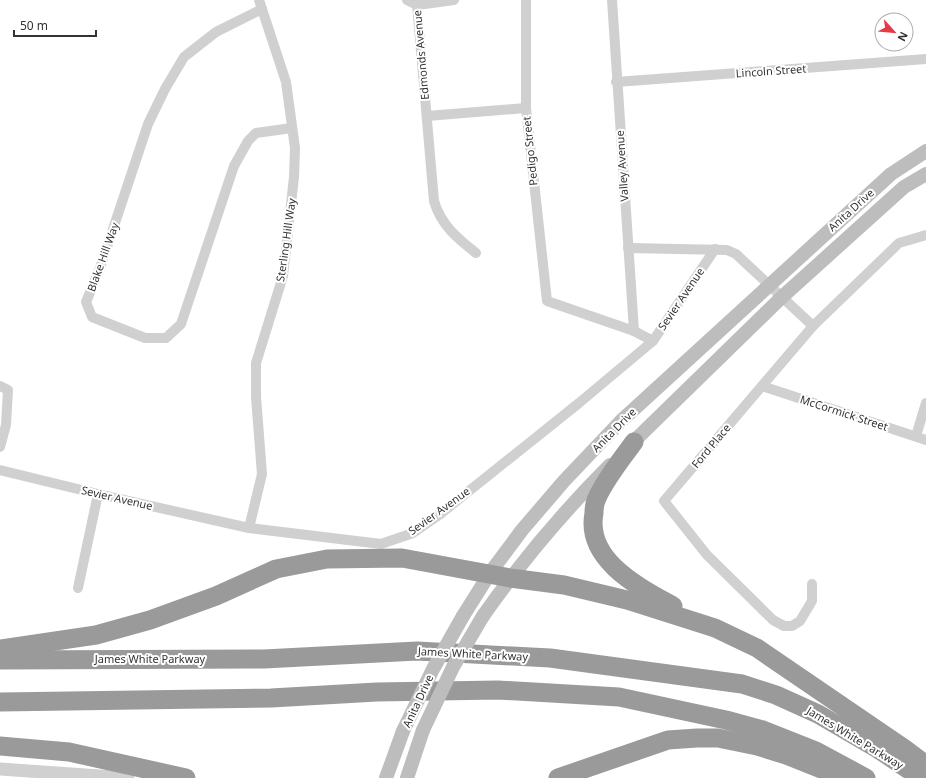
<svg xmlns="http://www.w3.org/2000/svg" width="926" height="778" font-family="'Noto Sans',sans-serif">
<rect width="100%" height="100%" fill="#fff"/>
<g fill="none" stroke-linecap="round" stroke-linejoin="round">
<g stroke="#d0d0d0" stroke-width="10">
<path d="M407 0 417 5 434 201C441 225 457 238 476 253"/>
<path d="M526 0V108L547 301 634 331 653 341"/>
<path d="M612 0 634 331"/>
<path d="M417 5 454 0"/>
<path d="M262 9 216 32 184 57 165 89 148 124 100 268 86 302 92 317 145 338H166L181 324 234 166 248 141 256 133 292 128"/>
<path d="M616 82 926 59"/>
<path d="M427 116 526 108"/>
<path d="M628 248 727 250 736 254 813 326"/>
<path d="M0 386 8 390 6 425 0 447"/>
<path d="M762 386 926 440"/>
<path d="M916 436 926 403"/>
<path d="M0 470 98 494 249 528 381 544 413 533 439 515 579 403 653 341 715 249"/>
<path d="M249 528 262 474 256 397V363L283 276 294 177 295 148 286 82 259 0"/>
<path d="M812 584V601L800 621 792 626H784L773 620 707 555 664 501 813 326 899 243 926 235"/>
<path d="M78 588 98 494"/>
</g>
<path stroke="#d0d0d0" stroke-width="13" d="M0 769 128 778"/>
<g stroke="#bdbdbd" stroke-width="14">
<path d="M627 448 782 297 904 187 926 174"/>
<path d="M463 616 490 573 522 530 564 481 621 421 891 174 926 151"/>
<path d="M483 616C521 562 563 512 610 465"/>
<path d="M386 778 403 731"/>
<path d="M407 778 423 730"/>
</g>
<g stroke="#9a9a9a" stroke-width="19">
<path d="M634 442C621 460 606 478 597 498 595 502 594 508 594 513 585 560 639 587 673 606"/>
<path d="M0 649 96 635 150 620 216 596 276 569 327 559 402 558 510 578 564 585 627 600 715 628 757 648 905 749 926 765"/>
<path d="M0 660 264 659 417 651 550 658 742 684 776 695 818 714 878 749 921 778"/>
<path d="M0 702 271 698 377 692 498 690 619 697 726 720 763 730 816 751 866 778"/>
<path d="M0 746 69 752 186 778"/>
<path d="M558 778 668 740 697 738H718L757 746 786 755 834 774 846 776"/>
</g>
<g stroke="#bdbdbd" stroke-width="14">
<path d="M423 730 453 667 483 616"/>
<path d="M403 731 433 669 463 616"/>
</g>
</g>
<g text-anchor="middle" stroke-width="4" stroke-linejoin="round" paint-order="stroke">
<g font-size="11" fill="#333" stroke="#fff">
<text transform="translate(421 55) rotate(-95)" y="4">Edmonds Avenue</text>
<text transform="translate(771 71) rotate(-4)" y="4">Lincoln Street</text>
<text transform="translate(530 151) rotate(-96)" y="4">Pedigo Street</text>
<text transform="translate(622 166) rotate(-94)" y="4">Valley Avenue</text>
<text transform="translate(851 210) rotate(-42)" y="4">Anita Drive</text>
<text transform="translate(286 240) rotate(-82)" y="4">Sterling Hill Way</text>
<text transform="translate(103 257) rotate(-70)" y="4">Blake Hill Way</text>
<text transform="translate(681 299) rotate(-56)" y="4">Sevier Avenue</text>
<text transform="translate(844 413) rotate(18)" y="4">McCormick Street</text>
<text transform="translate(614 430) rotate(-45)" y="4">Anita Drive</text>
<text transform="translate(711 446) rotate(-50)" y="4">Ford Place</text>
<text transform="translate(117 498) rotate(13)" y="4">Sevier Avenue</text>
<text transform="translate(439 511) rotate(-36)" y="4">Sevier Avenue</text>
<text transform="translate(473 654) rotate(3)" y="4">James White Parkway</text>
<text x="150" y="663">James White Parkway</text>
<text transform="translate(418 701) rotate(-65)" y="4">Anita Drive</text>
<text transform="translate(855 738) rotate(31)" y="4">James White Parkway</text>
</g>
</g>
<g transform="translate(894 32) rotate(117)"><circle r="19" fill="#ffffff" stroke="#adadad"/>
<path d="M0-3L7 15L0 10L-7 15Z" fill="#e63946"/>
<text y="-6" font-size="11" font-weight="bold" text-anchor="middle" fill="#333333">N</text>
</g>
<path d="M14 30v6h82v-6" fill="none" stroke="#333333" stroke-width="2"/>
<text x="20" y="30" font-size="12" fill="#333333" stroke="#ffffff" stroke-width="3" paint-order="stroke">50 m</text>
</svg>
